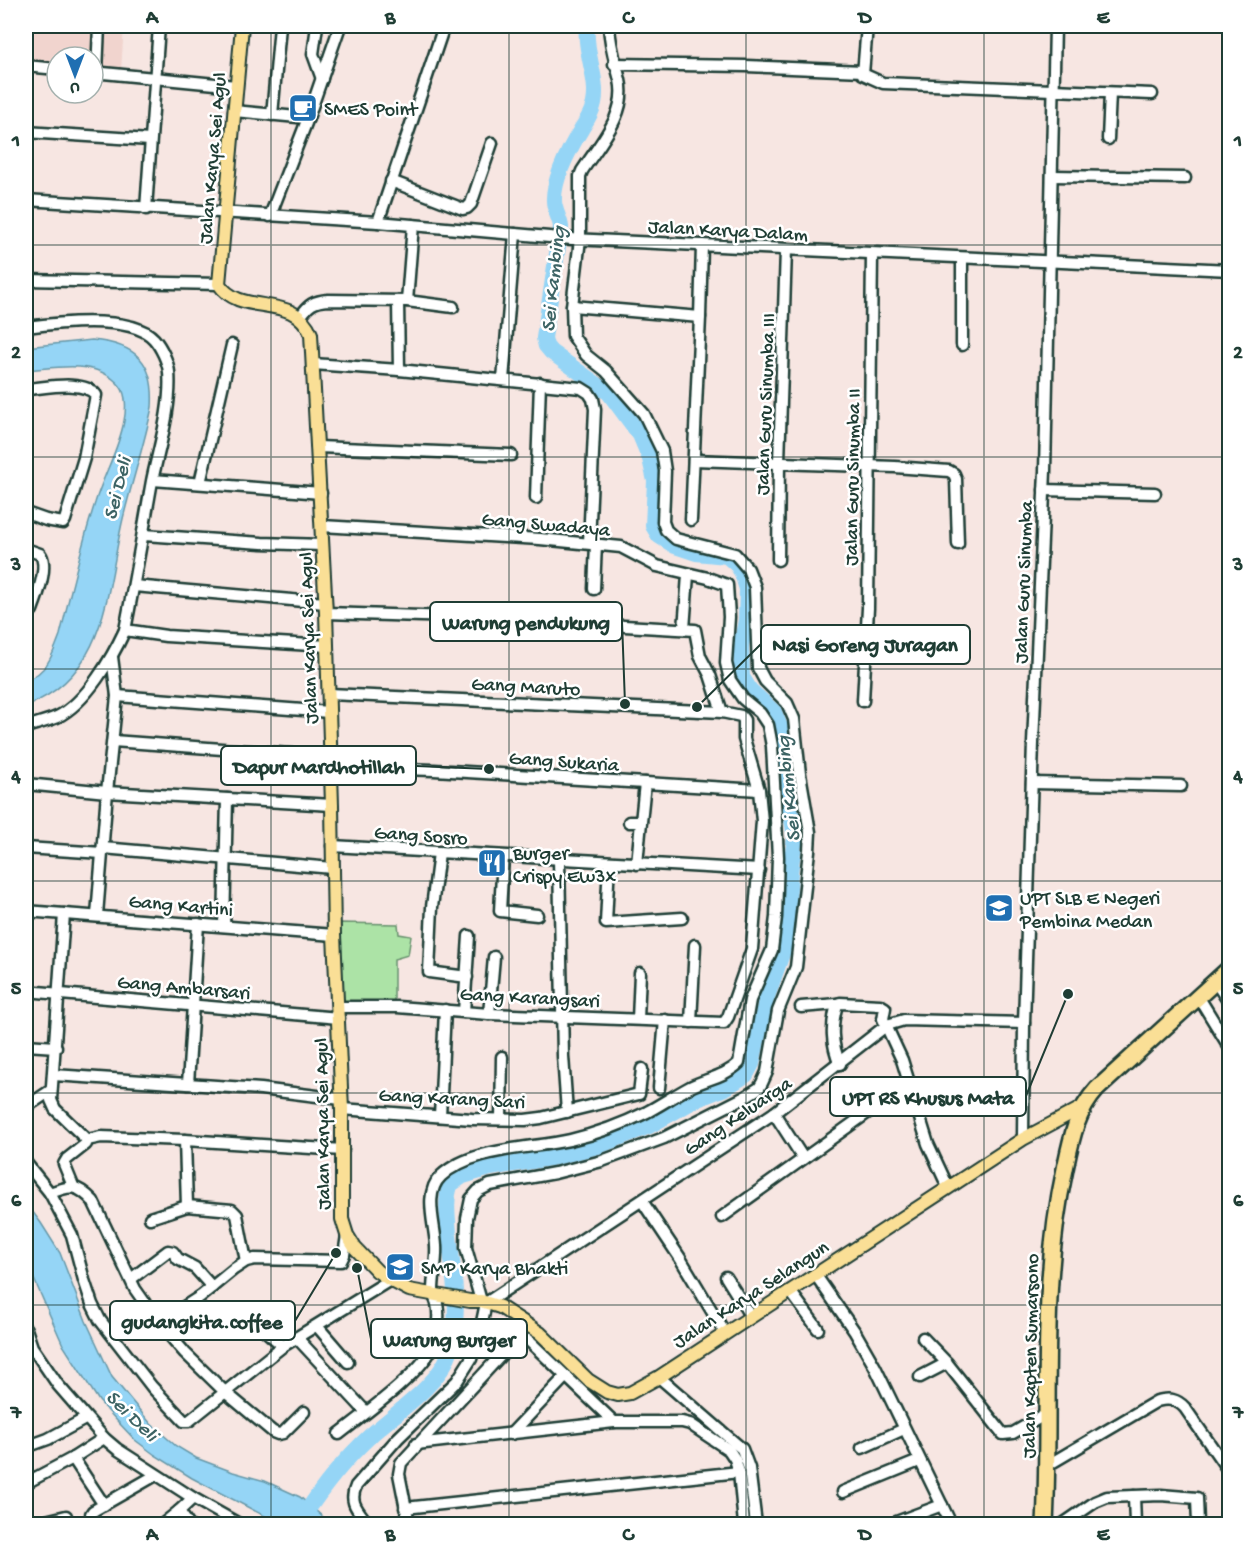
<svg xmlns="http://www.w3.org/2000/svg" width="1255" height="1550" font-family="'Gochi Hand',sans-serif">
<rect width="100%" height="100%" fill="#f7e6e2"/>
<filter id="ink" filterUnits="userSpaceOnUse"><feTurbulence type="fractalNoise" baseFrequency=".0167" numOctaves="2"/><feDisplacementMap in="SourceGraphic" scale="12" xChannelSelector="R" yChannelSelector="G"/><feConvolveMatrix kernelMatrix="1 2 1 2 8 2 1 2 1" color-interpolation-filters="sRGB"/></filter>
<g filter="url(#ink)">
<path fill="#f1d4ce" d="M26 26H124L121 71 93 68V57H57V64L26 60Z"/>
<path fill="#ace3a6" stroke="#66906d" stroke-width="1.5" d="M338 923 398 924 399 934 411 936 408 955 394 959V1004H341Z"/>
<g fill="#95d5f6" stroke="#6698a8" stroke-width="1.5">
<path d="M92 340C137 344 155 363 152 407 144 446 131 484 122 523 106 595 106 675 26 706V680C47 673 53 654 60 635 71 591 81 546 95 503 103 476 119 449 124 421 126 411 127 395 120 386 97 358 57 368 26 370V347Z"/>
<path d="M26 1203 41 1223 60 1253 86 1321 112 1377 151 1424 176 1446 196 1458 233 1472 265 1481 300 1497 331 1524H280L192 1478 155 1455 135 1440 119 1423 99 1401 63 1345 26 1261Z"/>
</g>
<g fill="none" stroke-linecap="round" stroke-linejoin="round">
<path stroke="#95d5f6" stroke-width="16" d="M303 1517C322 1488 345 1459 370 1436 394 1414 439 1385 449 1354 462 1317 453 1273 449 1235 448 1218 445 1201 450 1185L463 1176 490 1168 556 1157 598 1146 649 1126 695 1100 727 1087 746 1075 752 1064 766 1000 783 951 786 932 790 872 795 838 786 782 783 734 774 712 750 690 742 677 741 646 746 620 747 589 742 573 737 565 727 556 696 553 675 546 659 536 653 526 655 481 650 459 640 435 609 393 551 352 546 346 544 338 561 227C560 218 554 210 554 201 553 178 571 146 582 128 587 120 592 113 594 103 599 79 584 53 587 26"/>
<g stroke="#1f3d34" stroke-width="15">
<g id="minor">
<path d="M317 26 313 54 322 79"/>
<path d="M867 26 863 74 883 83 1152 94"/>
<path d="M614 64 746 66 863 71"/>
<path d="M26 66 57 69"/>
<path d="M93 72 236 86"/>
<path d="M97 72 99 26"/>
<path d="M234 111 308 118"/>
<path d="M272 115 280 26"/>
<path d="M26 132 150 140"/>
<path d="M1108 139 1110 93"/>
<path d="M1052 176 1185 178"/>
<path d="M391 181 463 209 467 208 471 204 492 143"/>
<path d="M26 200 378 222 572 239 1230 270"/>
<path d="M146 209 159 26"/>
<path d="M270 216 308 118 340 26"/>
<path d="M378 222 444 26"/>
<path d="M26 280 219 284"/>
<path d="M398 301 399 370"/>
<path d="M407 301 413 225"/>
<path d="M572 306 700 317"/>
<path d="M301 316C308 305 314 301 328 300L407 301 453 307"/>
<path d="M26 327C56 323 132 314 154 339 161 347 168 362 169 372 172 407 159 447 152 481 143 531 135 580 125 630 112 658 86 703 57 717 47 721 36 724 26 727"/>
<path d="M962 345V258"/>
<path d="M313 364 399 370 581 388 589 393 593 399 595 409 589 543"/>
<path d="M503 380 515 234"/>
<path d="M26 389C44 388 84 379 96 395L84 458 65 520 63 523 46 520 26 513"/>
<path d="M318 447 511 455"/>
<path d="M694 460 895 467 949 471 954 474 956 479 958 544"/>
<path d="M153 480 321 493"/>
<path d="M200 483 232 345"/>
<path d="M1044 490 1155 493"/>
<path d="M536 498 540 383"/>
<path d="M691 520 700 317 702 245"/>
<path d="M322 526 540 539 621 547 657 566 708 578 727 585 729 617 726 663 730 680 743 699 760 713 768 725 772 746 778 857 776 917 772 950 750 1000 739 1063C726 1076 706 1079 690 1087 675 1095 662 1104 647 1112 623 1124 596 1134 570 1140 531 1149 472 1147 441 1176 423 1193 435 1224 436 1246 437 1261 433 1276 433 1291 433 1296 436 1299 437 1304 440 1316 437 1337 432 1348 420 1374 363 1415 339 1434"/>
<path d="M144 535 262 543 322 545"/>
<path d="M26 549 40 554C49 565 37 597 32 610L26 611"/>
<path d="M778 560 779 462 786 250"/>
<path d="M134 586 325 603"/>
<path d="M594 589 596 544"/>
<path d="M326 613 485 618 695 630 700 656 710 675 722 712"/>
<path d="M684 629 688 575"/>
<path d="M125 630 166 636 327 646"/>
<path d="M329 694 722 712 741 716 744 720V739L759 790 762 821 752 949 728 1017 724 1023 489 1014 397 1007H339"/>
<path d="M117 696 329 712"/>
<path d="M863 701 868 608 872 254"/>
<path d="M113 741 331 757"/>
<path d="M331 767 434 770 759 790"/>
<path d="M1032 783 1181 786"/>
<path d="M26 784 107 792 332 805"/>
<path d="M629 822H641L645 783"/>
<path d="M332 846 759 870"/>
<path d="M26 848 102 853"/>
<path d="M103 848 332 868"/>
<path d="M439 853 432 907 429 972 467 977"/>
<path d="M503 857 500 911 537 915"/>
<path d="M559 860 563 1056 567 1112"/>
<path d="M609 863 606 923 682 918"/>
<path d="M637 864 641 822"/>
<path d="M26 911 334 935"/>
<path d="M64 914 51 1100 55 1109 87 1140"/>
<path d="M97 915 107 792 117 696 112 657"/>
<path d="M224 926 227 799"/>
<path d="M1215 981 1230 1004"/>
<path d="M26 991 339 1018"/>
<path d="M1198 996 1230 1048"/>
<path d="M801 1007 837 1004"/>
<path d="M464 1012 469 936"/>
<path d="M489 1014 494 957"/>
<path d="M638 1019 640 973"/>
<path d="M691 1022 695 945"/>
<path d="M26 1045 56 1047"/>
<path d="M840 1064C831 1043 831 1026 837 1004L840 1003 880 1005 885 1008 883 1019 902 1060 928 1144 948 1187"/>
<path d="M54 1075 261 1089 341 1099"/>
<path d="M188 1084 198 924"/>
<path d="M659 1088 665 1020"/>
<path d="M26 1107 50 1091"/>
<path d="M342 1109 472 1119 525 1120 541 1118 639 1094 642 1069"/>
<path d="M774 1113 803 1158"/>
<path d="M440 1116 445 1010"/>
<path d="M501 1119 502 1057"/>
<path d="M1023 1139 1024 1023 1033 743 1045 471 1055 26"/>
<path d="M87 1140 101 1137 185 1140 343 1150"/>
<path d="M185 1140 187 1206"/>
<path d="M26 1163 50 1193 72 1235 84 1280 92 1304 100 1320 152 1387 184 1421H189L283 1346 390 1280"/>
<path d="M73 1186 64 1164 67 1159 86 1144 87 1140"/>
<path d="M50 1193C71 1185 77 1184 93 1201L135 1289 159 1323 185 1353 225 1392 273 1432 278 1434 283 1433 304 1412"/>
<path d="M642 1201 680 1258 725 1333"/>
<path d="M722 1217 877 1106"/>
<path d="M150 1218 187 1206 232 1210 237 1215 246 1261"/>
<path d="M815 1274 855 1332 875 1367 951 1524"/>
<path d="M726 1277 751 1317"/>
<path d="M131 1279 168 1251 173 1252 178 1259 195 1268 212 1287"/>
<path d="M790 1291 818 1329"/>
<path d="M481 1301 466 1248 467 1218 471 1199 478 1191 490 1185 555 1173 602 1161 664 1138 743 1098 759 1088 762 1083 767 1072 778 1011 796 967 809 851 810 832 800 774 794 719 787 703 765 681 758 668 755 587 748 569 735 554 676 539 666 530 663 522 665 471 662 451 644 414 606 371 586 355 573 336 572 306 580 239V176L582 171C599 144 628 114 620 80 615 60 610 47 609 26"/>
<path d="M159 1323 201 1296 234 1269 246 1261 255 1259 341 1261 344 1255 347 1235"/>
<path d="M317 1326 348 1362"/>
<path d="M26 1329 32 1347 58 1385 104 1438 117 1449 193 1498 239 1524"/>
<path d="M219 1330 248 1316 283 1346"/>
<path d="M297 1338 366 1412"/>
<path d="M923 1338 947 1363 1003 1434 1013 1433 1048 1413"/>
<path d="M659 1377 742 1449 749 1468 756 1524"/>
<path d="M920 1377 947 1363"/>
<path d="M511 1434 566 1376"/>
<path d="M416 1444 614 1422H682L690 1424 729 1450 735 1459 739 1472 744 1524"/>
<path d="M26 1447 48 1439 85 1419"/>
<path d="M862 1448 904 1429"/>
<path d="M73 1458 104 1505"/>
<path d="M1048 1465 1157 1401C1169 1398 1177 1399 1185 1408L1230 1473"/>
<path d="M26 1483 73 1458 104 1438"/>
<path d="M843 1492 919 1461"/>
<path d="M1134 1496 1135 1524"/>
<path d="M405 1508 739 1472"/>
<path d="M33 1524 66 1516"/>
<path d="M93 1524 91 1514 93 1511 156 1475"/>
<path d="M163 1524 179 1511"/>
<path d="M188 1524 179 1511 193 1498"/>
<path d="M368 1524C359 1511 348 1503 356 1486L398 1438 457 1381 471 1359 482 1322 486 1303 774 1113 887 1025 904 1020 1024 1023"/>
<path d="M409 1524 399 1474 401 1463 515 1340 522 1338 528 1340 614 1422"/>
<path d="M891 1524 942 1505"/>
<path d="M1063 1524 1095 1502 1107 1497 1161 1495 1197 1498 1198 1524"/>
</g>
</g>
<g stroke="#1f3d34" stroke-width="16">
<path id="major" d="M242 26 219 284C241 318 294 291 311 334L326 613 332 805 334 935 342 1109V1219L347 1235 355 1248 377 1271 390 1280 409 1290 470 1301H481L500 1307 540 1333 588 1380 607 1392 618 1395 630 1393 659 1377 1023 1139 1083 1107"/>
</g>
<g stroke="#1f3d34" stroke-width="20">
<path id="highway" d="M1045 1524C1051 1406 1039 1286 1065 1169 1071 1140 1076 1112 1097 1089L1230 968"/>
</g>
<use href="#minor" stroke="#fff" stroke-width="10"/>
<use href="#major" stroke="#fadf96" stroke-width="12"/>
<use href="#highway" stroke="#fadf96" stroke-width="15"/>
</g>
</g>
<path fill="none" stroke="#1f3d34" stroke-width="1.5" stroke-opacity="0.55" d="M271 26V1524M509 26V1524M746 26V1524M984 26V1524M26 245H1230M26 457H1230M26 669H1230M26 881H1230M26 1093H1230M26 1305H1230"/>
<defs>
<g id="cafe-square" transform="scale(1.5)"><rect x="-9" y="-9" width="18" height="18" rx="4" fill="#1f6fb2" stroke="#fff"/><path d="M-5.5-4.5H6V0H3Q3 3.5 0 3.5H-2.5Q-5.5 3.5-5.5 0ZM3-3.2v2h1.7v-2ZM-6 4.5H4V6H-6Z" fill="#fff"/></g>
<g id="restaurant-square" transform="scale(1.5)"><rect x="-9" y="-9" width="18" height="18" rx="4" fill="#1f6fb2" stroke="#fff"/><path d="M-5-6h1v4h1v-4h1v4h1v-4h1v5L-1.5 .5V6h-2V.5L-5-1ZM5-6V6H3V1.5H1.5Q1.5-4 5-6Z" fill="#fff"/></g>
<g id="school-square" transform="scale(1.5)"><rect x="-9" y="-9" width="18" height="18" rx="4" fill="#1f6fb2" stroke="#fff"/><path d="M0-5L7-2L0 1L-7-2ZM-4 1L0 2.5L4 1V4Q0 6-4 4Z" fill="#fff"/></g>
</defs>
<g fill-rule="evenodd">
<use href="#cafe-square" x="303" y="108"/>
<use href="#restaurant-square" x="492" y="863"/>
<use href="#school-square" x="999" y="908"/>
<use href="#school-square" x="400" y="1267"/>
</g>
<g text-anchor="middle" stroke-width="5" stroke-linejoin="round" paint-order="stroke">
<g font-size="20" fill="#1f3d34" stroke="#fff" text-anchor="start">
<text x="324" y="115">SMES Point</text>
<text x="513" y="859">Burger<tspan x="513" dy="23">Crispy Ew3x</tspan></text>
<text x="1020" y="904">UPT SLB E Negeri<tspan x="1020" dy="23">Pembina Medan</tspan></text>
<text x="421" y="1274">SMP Karya Bhakti</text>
</g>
<g font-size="20" fill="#1f3d34" stroke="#fff">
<text transform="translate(211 158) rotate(-85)" y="7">Jalan Karya Sei Agul</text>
<text transform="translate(728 229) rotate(3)" y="7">Jalan Karya Dalam</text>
<text transform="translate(764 404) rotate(-88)" y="7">Jalan Guru Sinumba III</text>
<text transform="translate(851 477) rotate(-89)" y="7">Jalan Guru Sinumba II</text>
<text transform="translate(546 523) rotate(5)" y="7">Gang Swadaya</text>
<text transform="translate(1022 582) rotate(-88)" y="7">Jalan Guru Sinumba</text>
<text transform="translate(307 638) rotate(-92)" y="7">Jalan Karya Sei Agul</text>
<text transform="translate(526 685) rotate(3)" y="7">Gang Maruto</text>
<text transform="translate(564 760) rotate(4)" y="7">Gang Sukaria</text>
<text transform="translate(421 834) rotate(4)" y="7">Gang Sosro</text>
<text transform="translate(181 904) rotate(5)" y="7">Gang Kartini</text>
<text transform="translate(184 986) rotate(5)" y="7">Gang Ambarsari</text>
<text transform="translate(530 996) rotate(3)" y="7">Gang Karangsari</text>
<text transform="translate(452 1097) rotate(3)" y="7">Gang Karang Sari</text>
<text transform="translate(737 1115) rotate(-34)" y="7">Gang Keluarga</text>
<text transform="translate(321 1124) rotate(-91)" y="7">Jalan Karya Sei Agul</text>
<text transform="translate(750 1293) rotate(-33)" y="7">Jalan Karya Selangun</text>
<text transform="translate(1029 1356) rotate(-89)" y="7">Jalan Kapten Sumarsono</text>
</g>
<g font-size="21" font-style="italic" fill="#3c6364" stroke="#fff">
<text transform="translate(552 279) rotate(-84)" y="7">Sei Kambing</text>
<text transform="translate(116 488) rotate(-76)" y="7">Sei Deli</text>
<text transform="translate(787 789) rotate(-96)" y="7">Sei Kambing</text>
<text transform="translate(133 1415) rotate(44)" y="7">Sei Deli</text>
</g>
</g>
<path fill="none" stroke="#1f3d34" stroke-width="2" d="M625 704L622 621M697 707L761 644M489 769L416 766M1068 994L1026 1096M336 1253L295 1321M357 1268L371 1339"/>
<g fill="#1f3d34" stroke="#fff" stroke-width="2">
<circle cx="625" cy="704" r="6"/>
<circle cx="697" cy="707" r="6"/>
<circle cx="489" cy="769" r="6"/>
<circle cx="1068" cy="994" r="6"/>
<circle cx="336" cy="1253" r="6"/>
<circle cx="357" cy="1268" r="6"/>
</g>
<g fill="#fff" stroke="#1f3d34" stroke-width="2">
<rect x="430" y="602" width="192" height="39" rx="6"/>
<rect x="761" y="625" width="209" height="39" rx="6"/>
<rect x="221" y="746" width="195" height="39" rx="6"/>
<rect x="830" y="1077" width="196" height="39" rx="6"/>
<rect x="110" y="1301" width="185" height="39" rx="6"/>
<rect x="371" y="1319" width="156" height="39" rx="6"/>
</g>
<g font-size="21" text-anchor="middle" font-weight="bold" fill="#1f3d34">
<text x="526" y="629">Warung pendukung</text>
<text x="865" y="651">Nasi Goreng Juragan</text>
<text x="319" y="773">Dapur Mardhotillah</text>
<text x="928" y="1104">UPT RS Khusus Mata</text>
<text x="202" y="1328">gudangkita.coffee</text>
<text x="449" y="1346">Warung Burger</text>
</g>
<rect width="1255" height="1550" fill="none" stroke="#fff" stroke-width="66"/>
<g transform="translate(75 75) rotate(180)"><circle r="28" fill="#ffffff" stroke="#a5b1ae" stroke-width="1.5"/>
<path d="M0-4.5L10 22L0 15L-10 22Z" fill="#1f6fb2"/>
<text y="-9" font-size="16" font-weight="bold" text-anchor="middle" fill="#1f3d34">U</text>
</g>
<rect x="33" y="33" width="1189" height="1484" fill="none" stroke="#1f3d34" stroke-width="2"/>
<g font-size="20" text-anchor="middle" font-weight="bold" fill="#1f3d34">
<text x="152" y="23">A</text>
<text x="390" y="23">B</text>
<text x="628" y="23">C</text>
<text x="865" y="23">D</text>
<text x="1103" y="23">E</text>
<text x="16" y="146">1</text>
<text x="1238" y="146">1</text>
<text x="16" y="358">2</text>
<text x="1238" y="358">2</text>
<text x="16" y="570">3</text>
<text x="1238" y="570">3</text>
<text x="16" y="782">4</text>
<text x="1238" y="782">4</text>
<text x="16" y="994">5</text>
<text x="1238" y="994">5</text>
<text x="16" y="1206">6</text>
<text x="1238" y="1206">6</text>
<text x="16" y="1418">7</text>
<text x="1238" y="1418">7</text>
<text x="152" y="1540">A</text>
<text x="390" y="1540">B</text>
<text x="628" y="1540">C</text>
<text x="865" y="1540">D</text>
<text x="1103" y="1540">E</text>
</g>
</svg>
